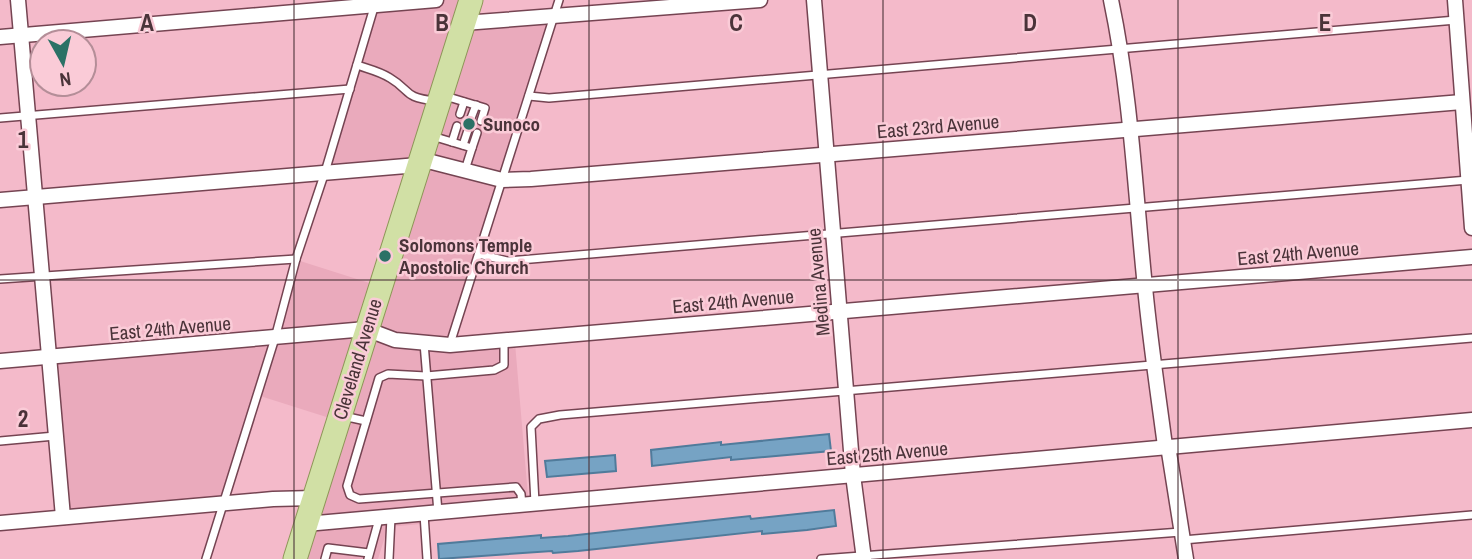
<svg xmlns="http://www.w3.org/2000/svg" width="1472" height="559" font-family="'Archivo Narrow',sans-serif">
<rect width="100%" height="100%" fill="#f4baca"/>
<path fill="#eaaabc" d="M380 0H470L462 23 556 17 453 347 515 343 529 508 421 518V524L388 527 378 559H295L339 421 257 395 221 506 63 517 49 357 273 339 297 260 382 287 417 169 324 175Z"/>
<g fill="#76a3c4" stroke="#507b9b" stroke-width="2">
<path d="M829 434 831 451 731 460V457L652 466 651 450 721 442V445Z"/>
<path d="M615 455 616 471 547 477 545 461Z"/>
<path d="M834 510 836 526 807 530 762 534V531L578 551 553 553 552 551 439 559 438 544 541 535V538L568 536 750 516 751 519Z"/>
</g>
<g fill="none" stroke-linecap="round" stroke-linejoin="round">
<g stroke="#754452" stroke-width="10">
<g id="service">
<path d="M357 65C368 69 379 71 390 78 412 91 402 97 435 101"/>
<path d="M445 96 485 108 481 121"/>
<path d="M529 96 549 98 1456 20"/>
<path d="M460 114 464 102"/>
<path d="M0 118 350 89"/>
<path d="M471 118 476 105"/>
<path d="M432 136 472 148 465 170"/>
<path d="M452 142 457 126"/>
<path d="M463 145 468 130"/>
<path d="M472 148 477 133"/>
<path d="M479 254 507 261 1468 180"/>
<path d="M0 279 296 259"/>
<path d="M504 340V365L494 370 426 376 388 374 379 378 347 486 350 495 359 499 516 487 521 494 522 506"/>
<path d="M424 343 438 512"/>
<path d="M450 344 559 0"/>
<path d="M343 416 366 421"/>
<path d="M0 441 55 436"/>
<path d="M535 503 531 427 539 419 560 415 1472 338"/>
<path d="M424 514 427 559"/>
<path d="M1183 540 1472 515"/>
<path d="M206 559 275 338 296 259 325 172 375 4"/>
<path d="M325 559 328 548 369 553"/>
<path d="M368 559 379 519"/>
<path d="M389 559 391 517"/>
<path d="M821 559 1181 532"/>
</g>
</g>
<g stroke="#754452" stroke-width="17">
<g id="minor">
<path d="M18 0 63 517"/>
<path d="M814 0 853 475 864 559"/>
<path d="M1111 0C1131 95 1135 190 1145 287 1150 340 1158 393 1165 446"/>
<path d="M1455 0 1472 228"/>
<path d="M464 23 760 0"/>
<path d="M0 37 436 0"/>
<path d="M420 159 502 180 531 179 1462 102"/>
<path d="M0 200 418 165"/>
<path d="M0 361 366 329 395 340 450 345 1472 257"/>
<path d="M1168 446 1186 559"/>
<path d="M0 523 273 499 314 498"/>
<path d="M306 524 1472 420"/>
</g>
</g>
<g stroke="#8e9658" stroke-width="25">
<path id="primary" d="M295 559 471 0"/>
</g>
<use href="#service" stroke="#fff" stroke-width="7"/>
<use href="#minor" stroke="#fff" stroke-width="14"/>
<use href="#primary" stroke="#d1e0a5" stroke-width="23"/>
</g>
<path fill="none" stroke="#4a3339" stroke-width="2" stroke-opacity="0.55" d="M294 0V559M589 0V559M883 0V559M1178 0V559M0 280H1472"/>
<g fill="#2b7166" stroke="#facbd7" stroke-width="2.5">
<circle cx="469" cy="124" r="7"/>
<circle cx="385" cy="256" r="7"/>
</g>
<g text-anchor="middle" stroke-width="5" stroke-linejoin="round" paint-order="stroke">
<g font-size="19" font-weight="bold" fill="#4a3339" stroke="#facbd7" text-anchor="start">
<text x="483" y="131">Sunoco</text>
<text x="399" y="252">Solomons Temple<tspan x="399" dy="22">Apostolic Church</tspan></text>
</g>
<g font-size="19" fill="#4a3339" stroke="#facbd7">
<text transform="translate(938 126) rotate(-5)" y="7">East 23rd Avenue</text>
<text transform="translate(1298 253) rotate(-5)" y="7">East 24th Avenue</text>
<text transform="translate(818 282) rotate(-95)" y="7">Medina Avenue</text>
<text transform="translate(733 301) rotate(-5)" y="7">East 24th Avenue</text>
<text transform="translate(170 328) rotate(-5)" y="7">East 24th Avenue</text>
<text transform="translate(357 359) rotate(-73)" y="7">Cleveland Avenue</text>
<text transform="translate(887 453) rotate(-5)" y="7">East 25th Avenue</text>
</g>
</g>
<g font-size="23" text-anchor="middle" font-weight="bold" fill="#4a3339" stroke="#facbd7" stroke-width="5" stroke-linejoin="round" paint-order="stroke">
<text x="147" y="31">A</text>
<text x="442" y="31">B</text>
<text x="736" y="31">C</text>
<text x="1030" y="31">D</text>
<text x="1325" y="31">E</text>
<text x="23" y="148">1</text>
<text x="23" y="427">2</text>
</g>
<g transform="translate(63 63) rotate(172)"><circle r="33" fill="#facbd7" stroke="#b48e98" stroke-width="2"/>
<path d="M0-5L12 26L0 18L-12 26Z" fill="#2b7166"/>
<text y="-10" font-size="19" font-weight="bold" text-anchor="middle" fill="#4a3339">N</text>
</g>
</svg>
